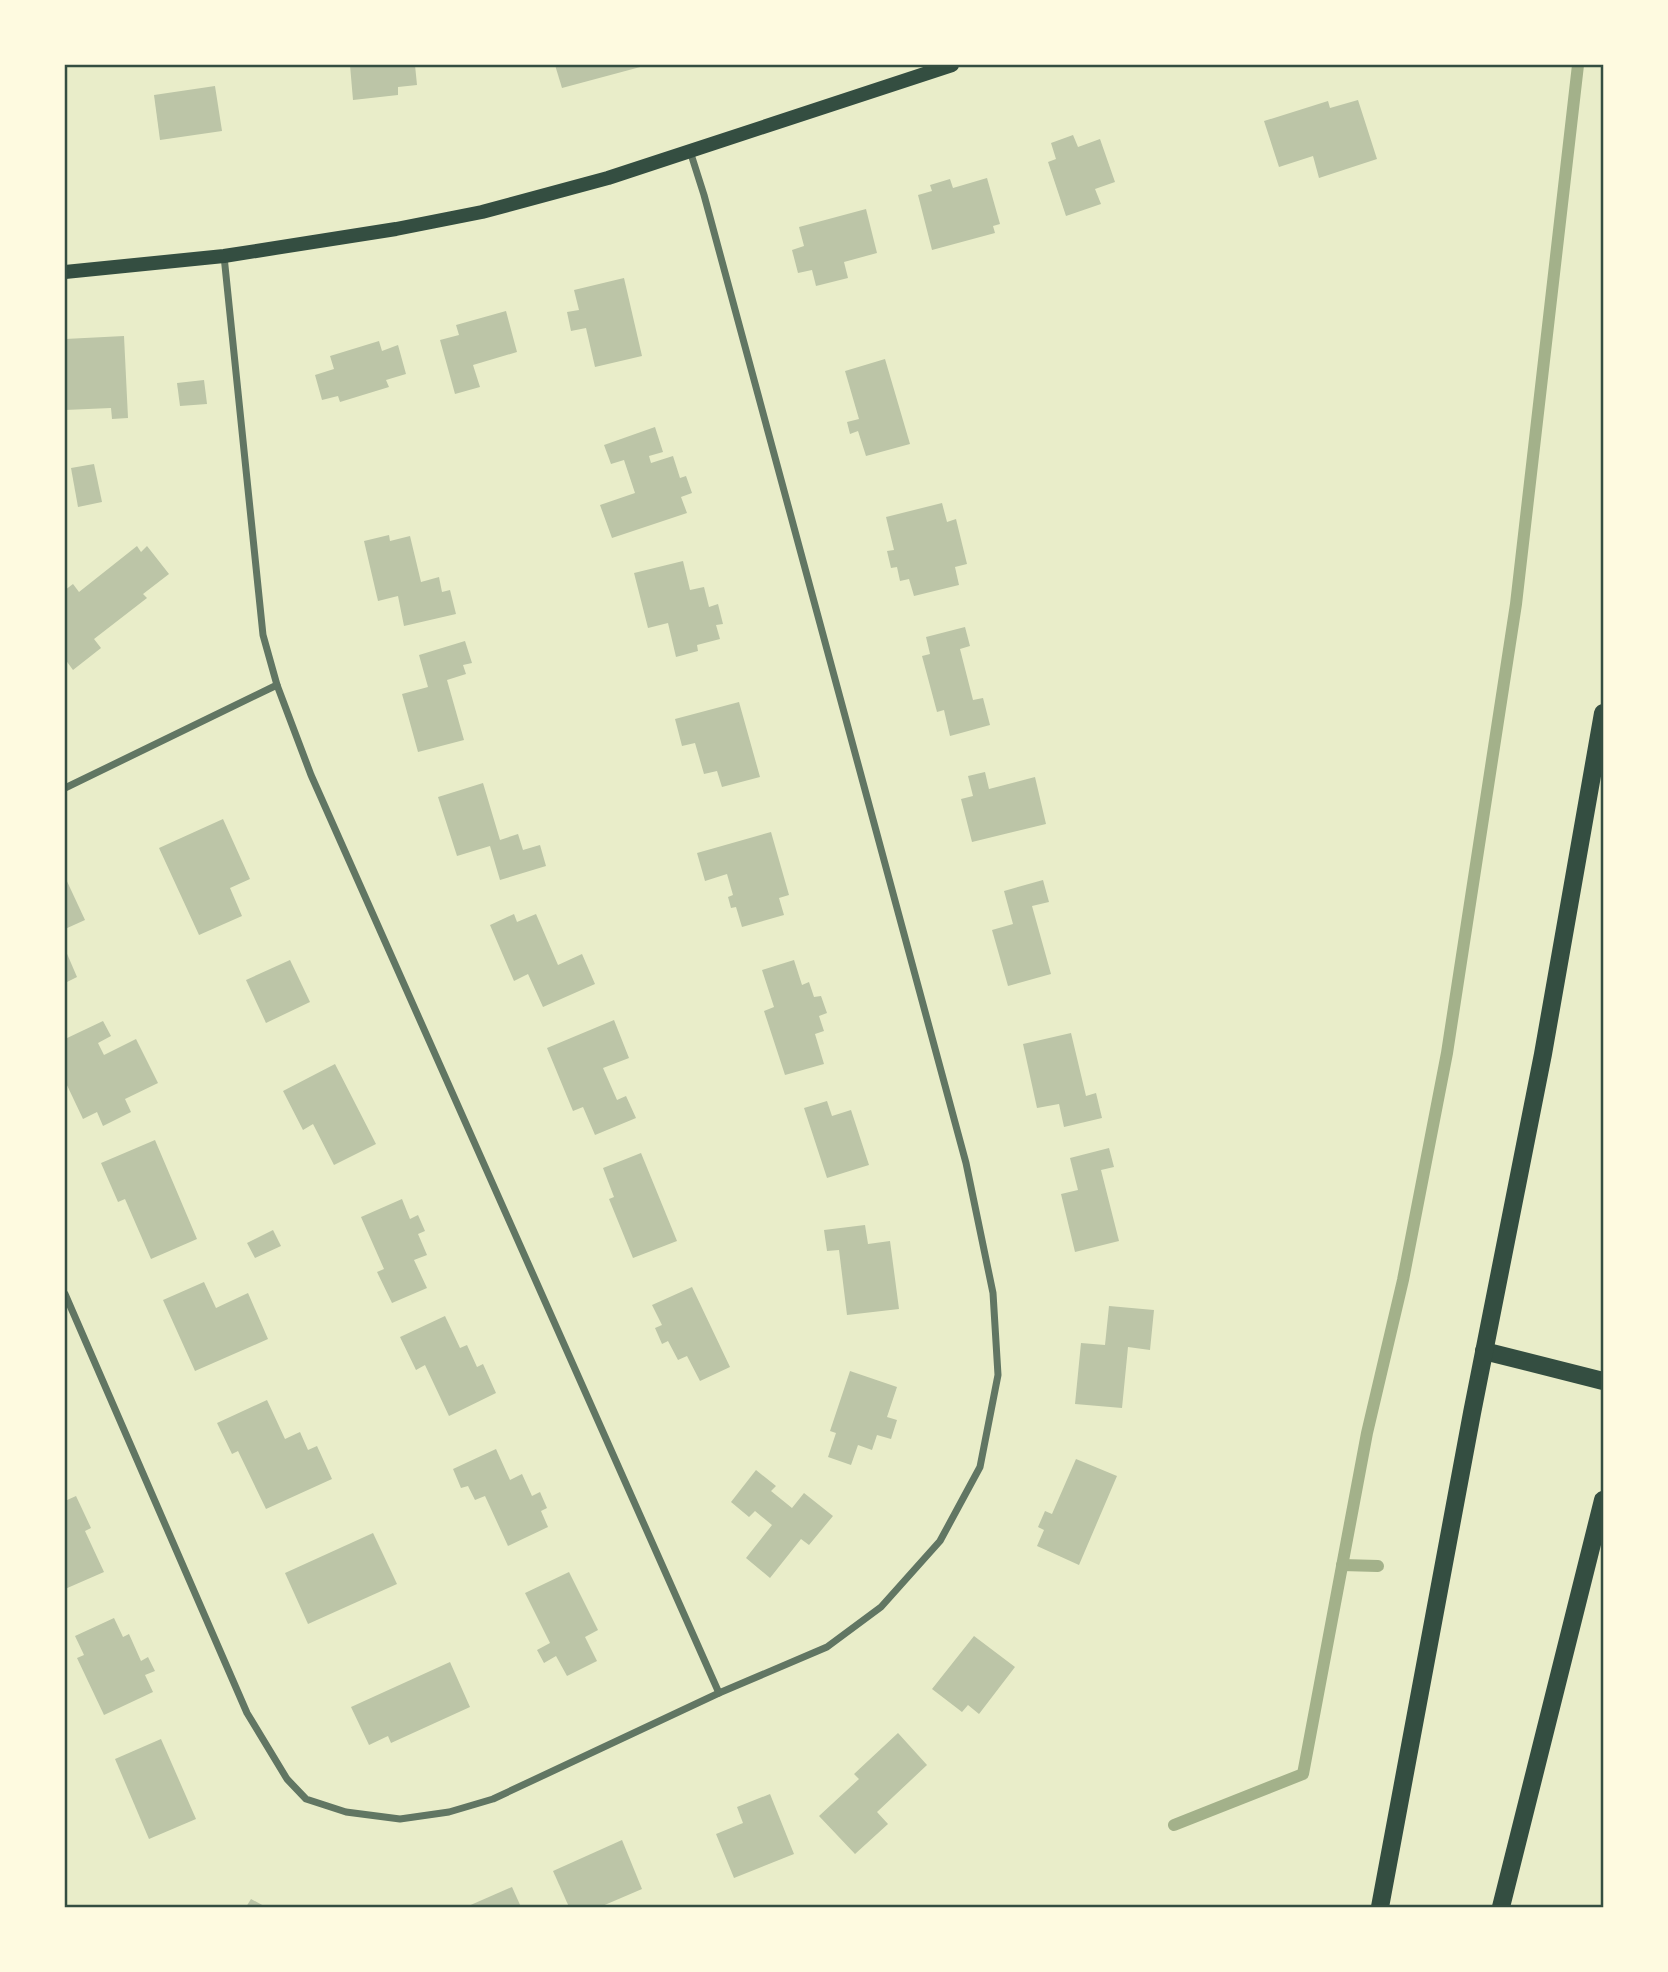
<svg xmlns="http://www.w3.org/2000/svg" width="1668" height="1972" font-family="'PT Sans Narrow',sans-serif">
<rect width="100%" height="100%" fill="#e9edc9"/>
<g fill="none" stroke-linecap="round" stroke-linejoin="round">
<g stroke="#a3b18a" stroke-width="12">
<path d="M1342 1565 1378 1566"/>
<path d="M1174 1825 1303 1774 1367 1433 1403 1280 1447 1053 1516 604 1578 65"/>
</g>
</g>
<g fill="#bcc5a7">
<path d="M350 65H415L417 85 398 87V95L353 100Z"/>
<path d="M555 65H644V66L562 88Z"/>
<path d="M215 86 222 131 160 140 154 95Z"/>
<path d="M1358 100 1377 159 1319 178 1313 156 1279 167 1264 121 1328 101 1330 108Z"/>
<path d="M1073 135 1078 147 1100 139 1115 182 1095 189 1101 204 1066 216 1048 162 1056 159 1051 143Z"/>
<path d="M987 178 1000 224 993 226 995 233 932 250 918 195 932 191 930 185 950 179 953 188Z"/>
<path d="M866 209 877 253 844 262 848 278 816 286 812 270 798 273 792 250 804 246 799 227Z"/>
<path d="M624 278 642 356 595 367 586 328 571 331 567 312 579 310 574 290Z"/>
<path d="M506 311 517 352 473 365 480 387 455 394 440 340 459 335 456 325Z"/>
<path d="M124 336 128 418 112 419 111 408 65 410V339Z"/>
<path d="M379 341 382 351 398 345 406 374 386 380 389 387 340 402 338 396 322 400 315 375 334 369 330 356Z"/>
<path d="M885 359 910 444 866 456 858 431 850 434 847 422 859 419 845 371Z"/>
<path d="M204 380 207 404 180 406 177 383Z"/>
<path d="M655 427 663 452 649 456 651 463 673 456 680 478 686 476 692 493 681 497 687 513 612 538 600 505 635 493 624 460 611 464 604 445Z"/>
<path d="M94 464 102 502 78 507 71 468Z"/>
<path d="M942 503 947 522 956 519 967 564 955 567 959 585 914 596 909 579 900 581 897 567 891 568 887 551 894 550 886 517Z"/>
<path d="M389 535 390 541 410 536 421 582 439 577 442 592 450 590 456 614 404 626 398 596 378 601 364 541Z"/>
<path d="M137 546 141 552 147 546 169 574 143 594 147 598 94 639 101 648 73 670 65 659V590L73 584 79 592Z"/>
<path d="M683 561 690 590 704 587 709 607 718 604 723 624 716 625 720 639 697 645 698 651 676 657 668 623 648 628 634 573Z"/>
<path d="M965 627 970 646 960 649 973 700 983 698 990 725 950 736 944 710 937 712 922 656 930 654 926 637Z"/>
<path d="M465 641 472 663 463 665 466 674 447 680 464 740 418 752 402 694 428 687 419 655Z"/>
<path d="M739 702 760 777 722 787 717 771 704 774 695 743 682 746 675 719Z"/>
<path d="M985 772 989 789 1035 777 1046 824 972 842 961 799 973 796 968 776Z"/>
<path d="M483 783 500 840 518 834 523 850 540 845 546 866 500 880 490 846 457 856 438 797Z"/>
<path d="M223 819 250 879 230 888 242 916 199 935 159 848Z"/>
<path d="M771 832 789 895 779 898 784 915 742 927 736 907 731 908 728 897 733 895 727 874 705 881 697 853Z"/>
<path d="M65 877 85 920 65 929Z"/>
<path d="M1043 880 1049 902 1032 906 1051 974 1008 986 992 930 1013 924 1004 891Z"/>
<path d="M514 914 517 922 536 914 558 965 582 954 595 984 543 1007 528 974 514 981 490 925Z"/>
<path d="M65 949 77 977 65 983Z"/>
<path d="M290 960 310 1002 266 1023 246 980Z"/>
<path d="M794 960 802 985 809 982 814 997 821 996 827 1013 819 1016 824 1031 815 1034 824 1064 785 1075 764 1011 774 1007 762 970Z"/>
<path d="M614 1020 629 1058 603 1068 617 1100 626 1096 636 1118 595 1135 583 1107 573 1111 547 1048Z"/>
<path d="M103 1021 111 1036 98 1043 104 1055 136 1039 158 1083 125 1099 131 1112 103 1126 97 1112 83 1119 65 1081V1039Z"/>
<path d="M1071 1033 1086 1096 1096 1093 1102 1118 1064 1127 1059 1104 1037 1108 1023 1044Z"/>
<path d="M335 1064 376 1144 334 1165 313 1124 303 1130 283 1091Z"/>
<path d="M827 1101 832 1116 851 1110 869 1165 827 1178 804 1108Z"/>
<path d="M155 1140 197 1239 151 1259 125 1199 118 1202 101 1163Z"/>
<path d="M1109 1148 1114 1167 1101 1170 1119 1241 1075 1252 1061 1194 1078 1190 1070 1158Z"/>
<path d="M641 1153 677 1241 633 1258 609 1199 614 1197 603 1168Z"/>
<path d="M402 1199 410 1219 418 1215 425 1231 418 1234 427 1255 414 1260 427 1288 392 1303 377 1272 384 1269 361 1217Z"/>
<path d="M865 1225 868 1244 890 1241 899 1309 847 1315 839 1250 827 1251 824 1230Z"/>
<path d="M273 1230 281 1246 255 1258 247 1243Z"/>
<path d="M204 1282 216 1308 248 1293 268 1339 195 1371 163 1300Z"/>
<path d="M692 1287 730 1367 700 1381 687 1356 678 1360 668 1341 662 1344 655 1328 662 1325 652 1305Z"/>
<path d="M1109 1306 1154 1310 1150 1350 1128 1347 1122 1408 1075 1404 1081 1343 1105 1345Z"/>
<path d="M445 1316 460 1348 467 1345 477 1367 483 1364 496 1393 449 1416 425 1365 416 1370 400 1337Z"/>
<path d="M850 1371 897 1387 887 1417 897 1420 891 1439 877 1435 872 1450 858 1445 851 1465 828 1457 836 1433 830 1431Z"/>
<path d="M267 1400 285 1439 300 1432 308 1450 317 1446 332 1479 266 1509 238 1451 232 1454 217 1423Z"/>
<path d="M496 1449 510 1480 522 1474 532 1496 540 1492 547 1508 541 1511 548 1527 508 1546 485 1496 475 1500 468 1486 461 1488 453 1469Z"/>
<path d="M1076 1459 1117 1476 1079 1565 1037 1546 1044 1530 1038 1527 1045 1511 1052 1514Z"/>
<path d="M756 1470 776 1486 771 1491 792 1508 804 1493 833 1516 809 1545 801 1539 770 1578 746 1558 772 1525 755 1511 749 1517 731 1502Z"/>
<path d="M76 1496 91 1528 85 1531 104 1572 65 1589V1501Z"/>
<path d="M373 1533 397 1584 308 1624 285 1573Z"/>
<path d="M569 1572 598 1630 585 1637 597 1661 567 1676 556 1656 544 1663 537 1650 550 1643 525 1593Z"/>
<path d="M114 1618 123 1637 129 1634 141 1661 148 1657 155 1671 145 1675 153 1692 104 1715 77 1658 84 1655 75 1636Z"/>
<path d="M974 1636 1015 1667 979 1714 968 1705 962 1712 932 1689Z"/>
<path d="M450 1662 470 1707 391 1743 388 1736 369 1745 351 1707Z"/>
<path d="M898 1733 927 1765 877 1812 888 1824 855 1854 819 1816 859 1779 854 1774Z"/>
<path d="M161 1739 196 1819 149 1839 115 1759Z"/>
<path d="M770 1794 794 1854 734 1878 716 1834 743 1823 737 1807Z"/>
<path d="M622 1840 642 1889 600 1907H569L553 1871Z"/>
<path d="M512 1887 521 1907H466Z"/>
<path d="M251 1899 266 1907H246Z"/>
</g>
<g fill="none" stroke-linecap="round" stroke-linejoin="round">
<g stroke="#617663" stroke-width="7">
<path d="M224 256 263 635 277 685 311 775 719 1693"/>
<path d="M65 788 277 685"/>
<path d="M65 1294 247 1713 287 1779 306 1799 346 1812 400 1819 449 1812 493 1799 719 1693 827 1647 881 1607 940 1541 980 1467 998 1375 993 1293 966 1163 704 195 690 151"/>
</g>
<path stroke="#344e41" stroke-width="14" d="M65 272 224 256 396 229 482 212 608 178 952 65"/>
<g stroke="#344e41" stroke-width="18">
<path d="M1484 1351 1603 1381"/>
<path d="M1380 1907 1472 1413 1543 1054 1603 713"/>
<path d="M1501 1907 1603 1500"/>
</g>
</g>
<rect width="1668" height="1972" fill="none" stroke="#fefae0" stroke-width="133"/>
<rect x="66" y="66" width="1536" height="1840" fill="none" stroke="#344e41" stroke-width="2.5"/>
</svg>
